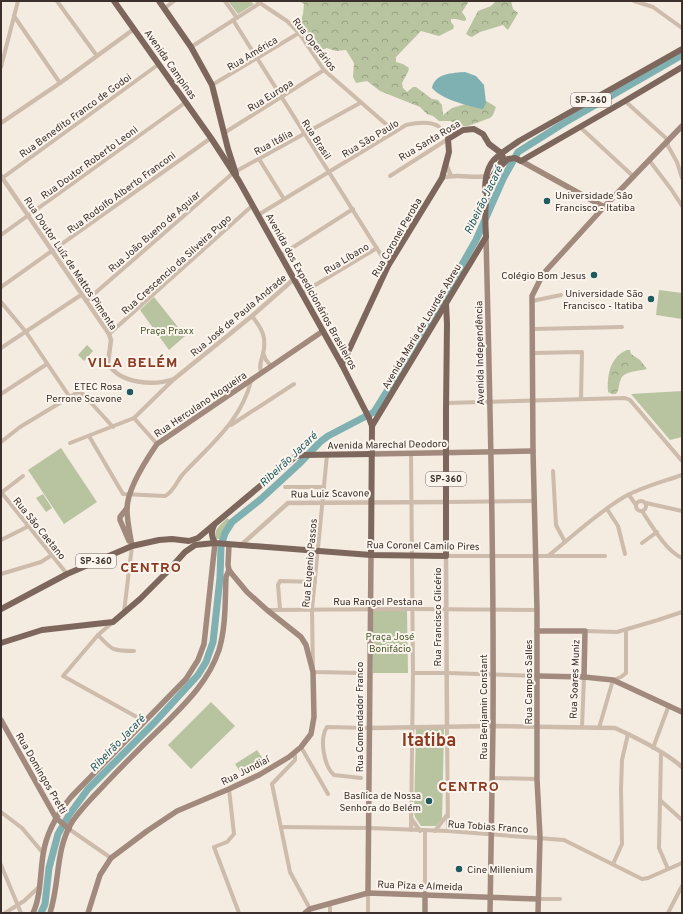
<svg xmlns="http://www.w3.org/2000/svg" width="683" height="914" font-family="Overpass,sans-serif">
<defs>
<pattern id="forest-crowns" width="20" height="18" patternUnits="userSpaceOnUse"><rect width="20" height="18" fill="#b8c4a0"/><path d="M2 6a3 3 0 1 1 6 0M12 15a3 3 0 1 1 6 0" fill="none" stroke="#97a083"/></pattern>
</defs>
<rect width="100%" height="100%" fill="#f4ebe1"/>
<g fill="#b8c4a0">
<path d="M228 1H250L254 4 238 14Z"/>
<path d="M659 290 682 293V319L656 315Z"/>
<path d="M154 297 185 336 169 350 140 310Z"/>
<path d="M87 345 93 351 84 361 78 355Z"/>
<path d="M682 391V437L670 440 631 394Z"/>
<path d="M61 448 97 502 64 524 28 470Z"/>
<path d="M43 494 52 508 46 512 36 498Z"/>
<path d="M227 518 230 520 223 532 221 539H216C213 529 221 525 227 518Z"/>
<path d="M373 611H407L408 673H373Z"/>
<path d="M211 702 235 726 191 769 168 745Z"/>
<path d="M416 729H444L442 819 436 826H421L415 817 414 812Z"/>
<path d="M257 750 265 762 243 776 235 764Z"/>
</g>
<g fill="url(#forest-crowns)">
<path d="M299 1H469L462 12 466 18V20L464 21 456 19H451V22L454 26 453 29 439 36 421 31 396 57V62L403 64 409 68 408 72 402 83 403 88 407 92 413 87H416L432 99 438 100 442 105 443 115 452 108 483 99 496 107 493 115 490 118 468 126H462L450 121H439L433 116 427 114 420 107 380 91 367 81 356 83 353 77 354 63 346 50 336 51 327 48 322 50 317 54 312 52 299 27 303 14 304 4Z"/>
<path d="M496 1H511L513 9 518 13 508 30 503 25 480 32 472 37 469 36 466 34 478 11 491 6Z"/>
<path d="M627 350H630L631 354 640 360 647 369C640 371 624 371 621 379 618 385 620 388 616 394H612L608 392C607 375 610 357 627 350Z"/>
</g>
<path fill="#7fb0b2" d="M465 72 476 76 484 85 486 103 483 109C468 106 441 99 432 88 435 73 453 73 465 72Z"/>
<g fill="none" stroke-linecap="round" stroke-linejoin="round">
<path stroke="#7fb0b2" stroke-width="7" d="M41 913 45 904 49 868 58 834 69 815 88 789 155 722 198 675 206 662 213 642 220 578 221 546 225 533 232 522 261 499 299 464 320 442 328 436 374 412 423 333 476 240 503 179 518 152 564 123 682 55"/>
<g stroke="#cdbbac" stroke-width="4">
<path d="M57 1 97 56"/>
<path d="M225 1 237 18"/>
<path d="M257 1 287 21 299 33 324 70 395 132"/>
<path d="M634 1 653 7 682 28"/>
<path d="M165 8 174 1"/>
<path d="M14 16 60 83"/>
<path d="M233 20 388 266"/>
<path d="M191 47 260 3"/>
<path d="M1 67 18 1"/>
<path d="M212 85 299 33"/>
<path d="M625 101 668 140V146L677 162 682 178"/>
<path d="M580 127 634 177"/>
<path d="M224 133 324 70"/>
<path d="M259 159 284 199"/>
<path d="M649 160 671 189 682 206"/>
<path d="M1 179 159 64"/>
<path d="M258 215 406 125C415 123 430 121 438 126 442 130 445 135 448 139L390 176"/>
<path d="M1 235 186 102"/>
<path d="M281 255 353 209"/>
<path d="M1 287 211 138"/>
<path d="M302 293 377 248"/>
<path d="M86 301 233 173 360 103"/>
<path d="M532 301 561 295"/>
<path d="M1 302 26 332 69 396"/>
<path d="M252 316C262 329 267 337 263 354 261 361 259 365 261 372"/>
<path d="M533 329 622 327"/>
<path d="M109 334 253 205"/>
<path d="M1 348 81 295"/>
<path d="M263 353 266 360 271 366"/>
<path d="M533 353 582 352 581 399"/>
<path d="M1 394 47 364"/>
<path d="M446 403 625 398 630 400 682 461"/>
<path d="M134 418 157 444"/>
<path d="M231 425 294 384"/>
<path d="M89 436 123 494 165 496C174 492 177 480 184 473 211 444 241 421 251 381"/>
<path d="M1 442 20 427 78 392 83 394 113 427"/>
<path d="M70 443 134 418 174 379"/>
<path d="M327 455 312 609 313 672 363 673"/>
<path d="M553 471 556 525 565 542"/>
<path d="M285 487H324"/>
<path d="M1 492 67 574"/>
<path d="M1 493 23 476"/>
<path d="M629 495 636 505"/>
<circle cx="641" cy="506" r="5"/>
<path d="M446 502 534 501"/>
<path d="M646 503 682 511"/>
<path d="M607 509 618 526 625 554"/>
<path d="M642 511C652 526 666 551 682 558"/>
<path d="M1 540 29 526"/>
<path d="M642 543 657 532"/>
<path d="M446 556H605"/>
<path d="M548 556C573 536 597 513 624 497 642 487 662 482 682 475"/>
<path d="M1 574 41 562 52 555"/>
<path d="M280 609 278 585 280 581 315 582"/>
<path d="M267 610 412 609 537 610"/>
<path d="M124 612 132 546"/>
<path d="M113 622 98 635 63 676 144 721"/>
<path d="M585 631 617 632 658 620 682 612"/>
<path d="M98 635C112 650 112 651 134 651"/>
<path d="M413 673H447L538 676"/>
<path d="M447 727 448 831"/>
<path d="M582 727 584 677"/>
<path d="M599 728 613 680 621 677 626 673V630"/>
<path d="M301 747 328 794"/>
<path d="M653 748 669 705"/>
<path d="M295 752V760L272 784 290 872 310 909"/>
<path d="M661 753 659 848 668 869"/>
<path d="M361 778 334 775C324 766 319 739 327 727L369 728"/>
<path d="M492 778 537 779"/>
<path d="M229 789 234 834 227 842 214 847 239 913"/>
<path d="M661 801 682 820"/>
<path d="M1 812 22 828 43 853"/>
<path d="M411 818 420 831"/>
<path d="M281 827 368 828 448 831 564 840 642 879 648 878 682 863"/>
<path d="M69 829 111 858"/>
<path d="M411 830 413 673 411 453"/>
<path d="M435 831 447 815"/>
<path d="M613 864 622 844 621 789 622 760 628 734"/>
<path d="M1 865 21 913"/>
<path d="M425 894V831"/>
<path d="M538 899H560"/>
<path d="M5 913 24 901 39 887"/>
<path d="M330 913V903"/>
<path d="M368 913V893"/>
<path d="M668 913 682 886"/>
</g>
<g stroke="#cdbbac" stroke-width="4.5">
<path d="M1 123 60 83 134 29"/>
<path d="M446 164 451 176"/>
<path d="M1 176 109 334 111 340 108 363C119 384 154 386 174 379L252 316 294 279"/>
<path d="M442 178C456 173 474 179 489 176"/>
<path d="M240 546 288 503 446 502"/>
<path d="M446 556 447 727"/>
<path d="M369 728 493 726 615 728C637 738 664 751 682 767"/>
</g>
<g stroke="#a18a7d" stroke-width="5.5">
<path d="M521 161 604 207"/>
<path d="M486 237C490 400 494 563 493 726 492 788 491 851 490 913"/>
<path d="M372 454 533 451"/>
<path d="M127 508 120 517V520L129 541"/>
<path d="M132 546C130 534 127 521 127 509 127 490 146 460 157 444L323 331"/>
<path d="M537 631H585L584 677"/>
<path d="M538 676 584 677 613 680 682 712"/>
<path d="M1 720 56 818 69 829"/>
<path d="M368 893 371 555"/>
<path d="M33 913C41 896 40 874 43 855 46 833 57 814 71 797L186 679 198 660 204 644 215 543"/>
<path d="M50 913C60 883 55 850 72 822 82 807 96 794 108 781 127 761 146 742 166 723 188 701 209 680 219 650 226 627 225 601 226 577L229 570"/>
<path d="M88 913 100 875 111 858 147 831 177 811 229 789 259 775 289 757 301 747 311 734 314 717 313 672 306 645 301 637 267 610 247 592 232 574 229 570 228 565 229 545"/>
<path d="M305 913 310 909 368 893 538 899"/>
<path d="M425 913V894"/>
<path d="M538 913 540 837 537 779V610L533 451 532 296 543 274 604 207 682 126"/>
</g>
<g stroke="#7d675c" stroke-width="6">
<path d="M114 1 211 138 239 181 342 365 369 418 372 426 371 555"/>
<path d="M159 1 191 47 212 85 228 149 236 174"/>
<path d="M502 165 508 159 515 158 521 161 625 101 682 67"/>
<path d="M485 191C485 159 497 157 519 141L682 49"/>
<path d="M342 365 388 266 442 178 449 152 448 139 463 130 474 129 483 134 489 144 501 153"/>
<path d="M372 426 486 237C485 218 484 197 491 180 494 172 501 166 503 157L501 153"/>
<path d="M214 525C211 532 211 536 215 543"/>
<path d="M1 609 67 574 132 546 159 540 172 539 189 541 198 538 296 456 303 455 372 454"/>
<path d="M1 643 42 630 113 622 140 599 166 573 185 552 195 545 215 543 371 555 446 556V410L447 324 446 303"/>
</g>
</g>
<g fill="#1f5a5e" stroke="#fbf5ee" stroke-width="1.5">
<circle cx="547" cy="201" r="4"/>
<circle cx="594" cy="275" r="4"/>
<circle cx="651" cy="299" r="4"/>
<circle cx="130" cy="392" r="4"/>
<circle cx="429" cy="801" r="4"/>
<circle cx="459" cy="869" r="4"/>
</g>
<g text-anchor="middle" stroke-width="4" stroke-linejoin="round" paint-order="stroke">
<g fill="#fbf5ee" stroke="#756b66" stroke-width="1">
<rect x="571" y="93" width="40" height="14" rx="3"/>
<rect x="426" y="472" width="40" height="14" rx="3"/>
<rect x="76" y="554" width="40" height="14" rx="3"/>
</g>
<g font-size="9" font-weight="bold" fill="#3b302b">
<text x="591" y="103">SP-360</text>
<text x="446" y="482">SP-360</text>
<text x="96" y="564">SP-360</text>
</g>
<g font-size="10" fill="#3b302b" stroke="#fbf5ee">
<text transform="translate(315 44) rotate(52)" y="4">Rua Operários</text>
<text transform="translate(252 53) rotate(-31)" y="4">Rua América</text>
<text transform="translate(171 64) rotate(55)" y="4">Avenida Campinas</text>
<text transform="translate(270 95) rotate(-32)" y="4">Rua Europa</text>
<text transform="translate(75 115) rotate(-36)" y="4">Rua Benedito Franco de Godoi</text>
<text transform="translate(370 138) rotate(-31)" y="4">Rua São Paulo</text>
<text transform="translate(317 139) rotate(57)" y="4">Rua Brasil</text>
<text transform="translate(429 140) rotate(-31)" y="4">Rua Santa Rosa</text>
<text transform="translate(273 142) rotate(-28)" y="4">Rua Itália</text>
<text transform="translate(89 162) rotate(-36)" y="4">Rua Doutor Roberto Leoni</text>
<text transform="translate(121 192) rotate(-36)" y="4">Rua Rodolfo Alberto Franconi</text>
<text transform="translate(154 231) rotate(-41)" y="4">Rua João Bueno de Aguiar</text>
<text transform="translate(396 237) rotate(-60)" y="4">Rua Coronel Peroba</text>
<text transform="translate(346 258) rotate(-31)" y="4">Rua Líbano</text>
<text transform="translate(71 263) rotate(56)" y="4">Rua Doutor Luíz de Mattos Pimenta</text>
<text transform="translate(176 264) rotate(-42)" y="4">Rua Crescencio da Silveira Pupo</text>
<text transform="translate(312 291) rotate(61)" y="4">Avenida dos Expedicionários Brasileiros</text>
<text transform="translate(238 315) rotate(-40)" y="4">Rua José de Paula Andrade</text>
<text transform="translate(421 326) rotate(-59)" y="4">Avenida Maria de Lourdes Abreu</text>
<text transform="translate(479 353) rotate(-91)" y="4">Avenida Independência</text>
<text transform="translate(200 404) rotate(-34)" y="4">Rua Herculano Nogueira</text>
<text transform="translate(387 444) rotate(-1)" y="4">Avenida Marechal Deodoro</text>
<text transform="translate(330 493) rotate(-1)" y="4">Rua Luiz Scavone</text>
<text transform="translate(40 528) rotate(51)" y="4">Rua São Caetano</text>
<text transform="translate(423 545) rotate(1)" y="4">Rua Coronel Camilo Pires</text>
<text transform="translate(309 563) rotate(-85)" y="4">Rua Eugenio Passos</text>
<text x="378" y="605">Rua Rangel Pestana</text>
<text transform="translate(437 617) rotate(-90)" y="4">Rua Francisco Glicério</text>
<text transform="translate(574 679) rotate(-88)" y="4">Rua Soares Muniz</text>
<text transform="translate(528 682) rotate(-90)" y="4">Rua Campos Salles</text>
<text transform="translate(483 707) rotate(-90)" y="4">Rua Benjamin Constant</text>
<text transform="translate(359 717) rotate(-90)" y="4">Rua Comendador Franco</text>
<text transform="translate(245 770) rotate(-27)" y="4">Rua Jundiaí</text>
<text transform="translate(42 773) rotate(60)" y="4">Rua Domingos Pretti</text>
<text transform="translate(488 826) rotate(4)" y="4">Rua Tobias Franco</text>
<text transform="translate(420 885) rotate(2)" y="4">Rua Piza e Almeida</text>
</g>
<g font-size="10" fill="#3b302b" stroke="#fbf5ee" text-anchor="end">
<text x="555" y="199" text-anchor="start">Universidade Sâo<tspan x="555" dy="12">Francisco - Itatiba</tspan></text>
<text x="586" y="279">Colégio Bom Jesus</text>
<text x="643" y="297">Universidade São<tspan x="643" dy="12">Francisco - Itatiba</tspan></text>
<text x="122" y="390">ETEC Rosa<tspan x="122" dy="12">Perrone Scavone</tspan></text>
<text x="421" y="799">Basílica de Nossa<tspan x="421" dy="12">Senhora do Belém</tspan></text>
<text x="467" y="873" text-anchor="start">Cine Millenium</text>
</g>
<g font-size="10" fill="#4a5a2e" stroke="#fbf5ee">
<text x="167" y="334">Praça Praxx</text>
<text x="390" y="640">Praça José<tspan x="390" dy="12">Bonifácio</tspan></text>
</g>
<g font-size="11" font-style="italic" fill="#1f5a5e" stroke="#fbf5ee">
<text transform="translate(483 200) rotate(-64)" y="4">Ribeirão Jacaré</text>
<text transform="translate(288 459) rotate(-43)" y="4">Ribeirão Jacaré</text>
<text transform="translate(117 743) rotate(-46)" y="4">Ribeirão Jacaré</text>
</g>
<g font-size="14" font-weight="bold" letter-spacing="1" fill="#8c3b22" stroke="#fbf5ee">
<text x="133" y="367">VILA BELÉM</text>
<text x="151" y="572">CENTRO</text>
<text x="469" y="791">CENTRO</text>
</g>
<g font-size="18" font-weight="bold" fill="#8c3b22" stroke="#fbf5ee">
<text x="429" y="746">Itatiba</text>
</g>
</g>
<rect width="683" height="914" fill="none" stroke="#3b302b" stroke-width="4"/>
</svg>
